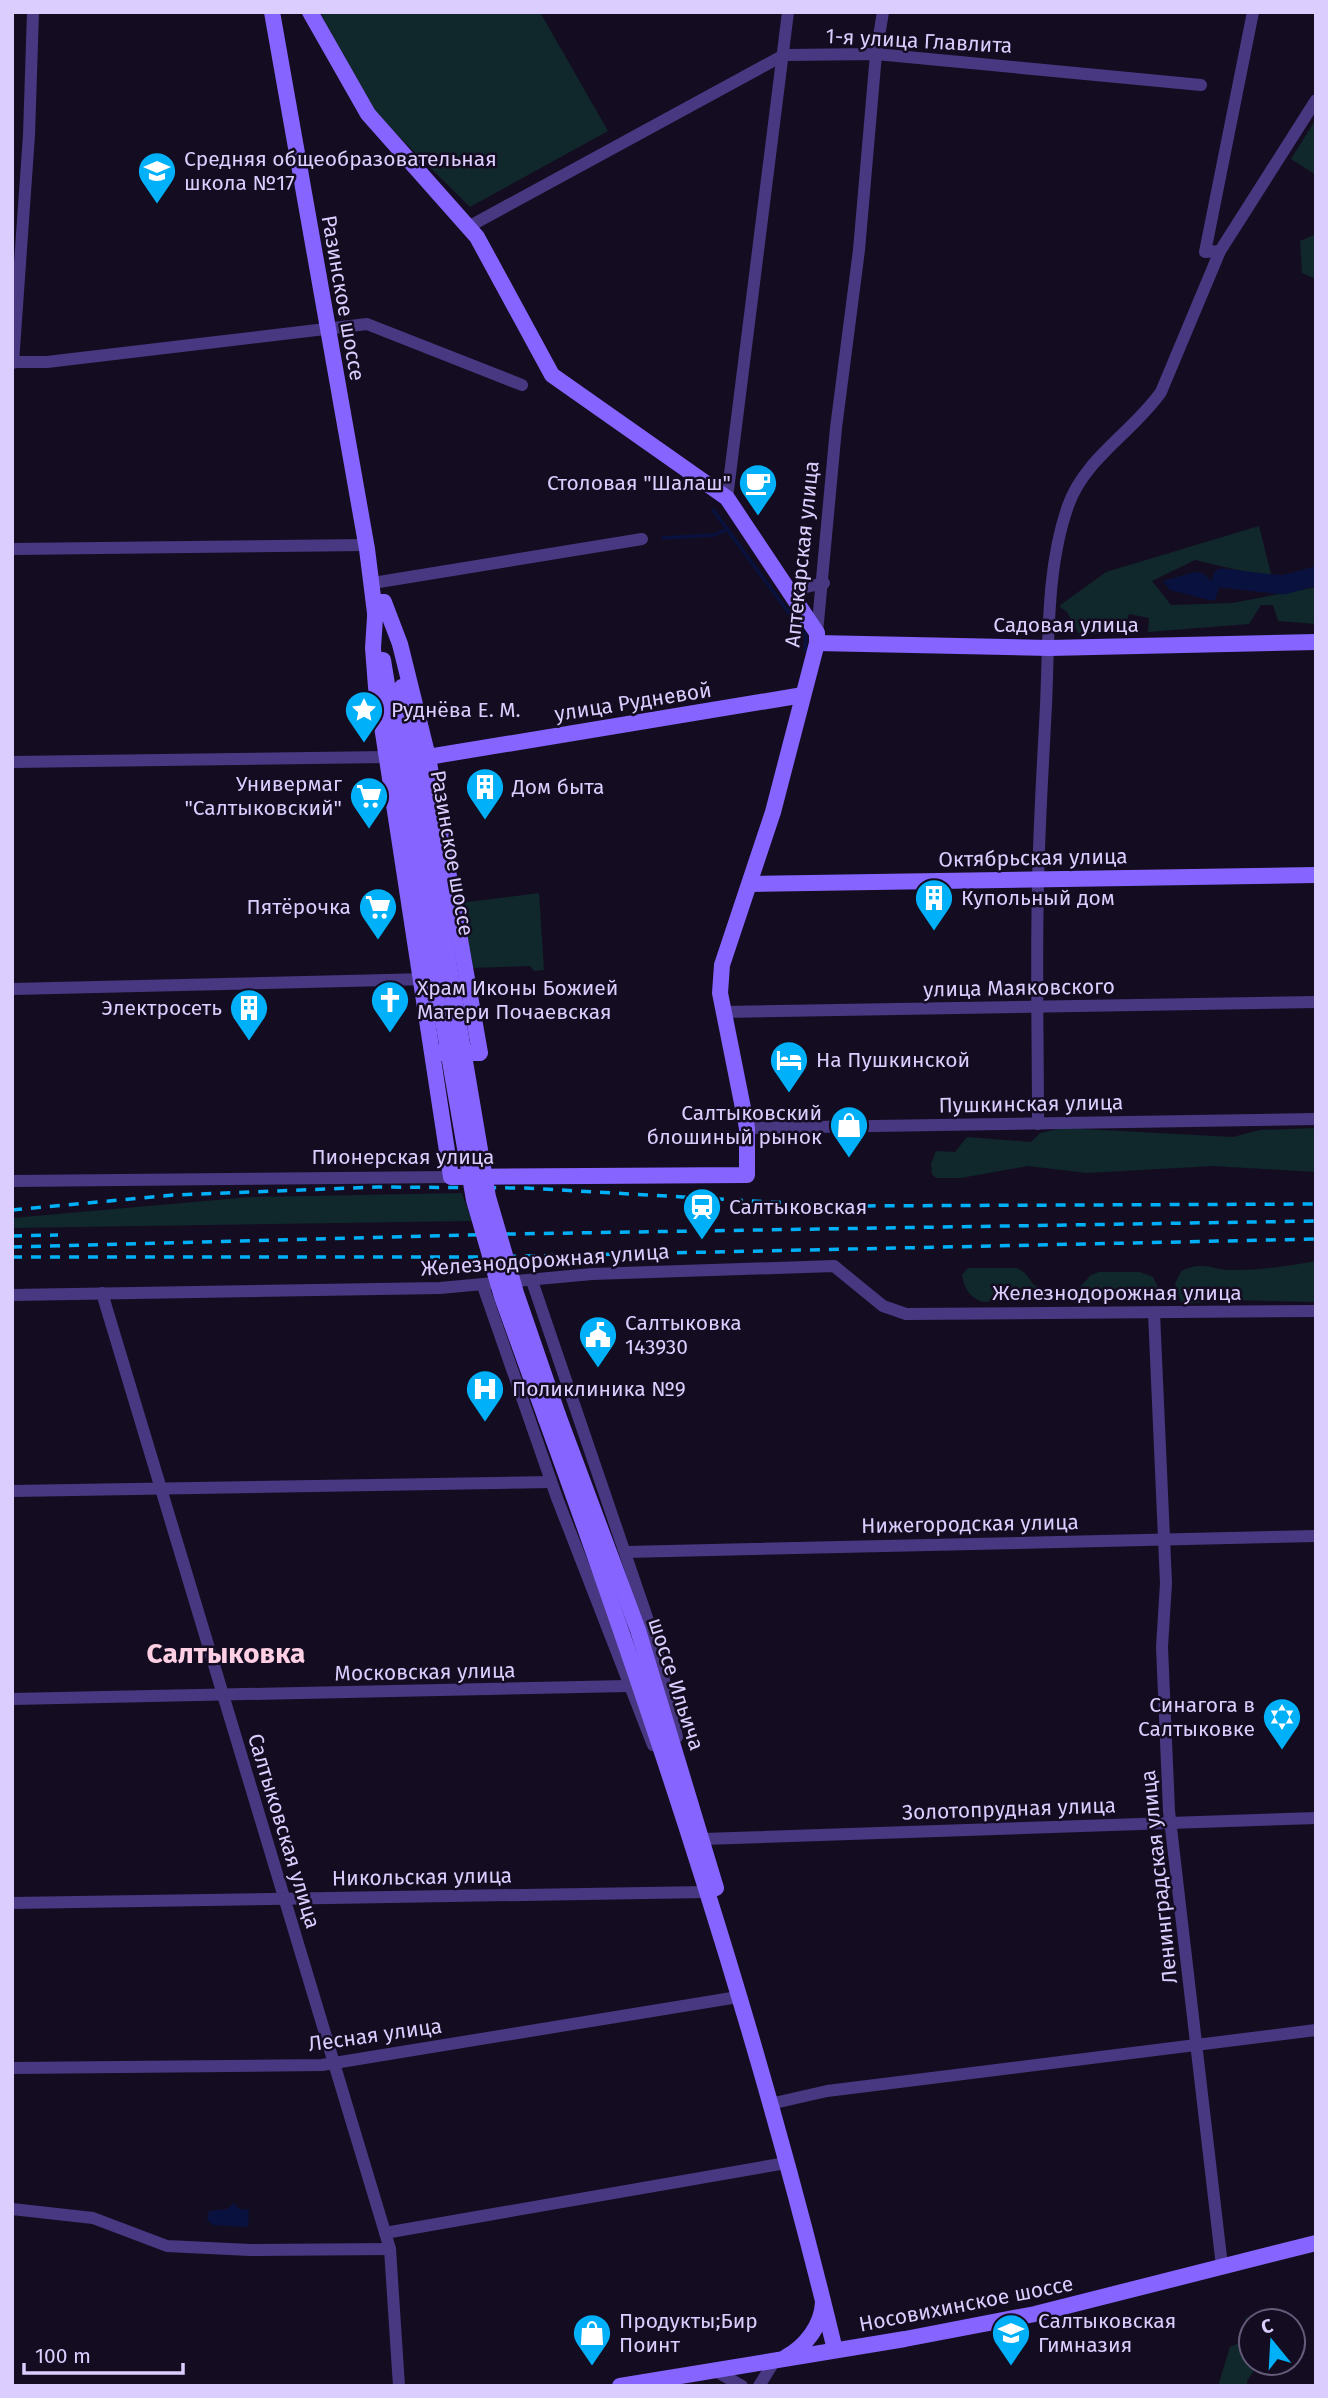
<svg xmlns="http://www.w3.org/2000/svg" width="1328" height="2398" font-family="'Fira Sans',sans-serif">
<rect width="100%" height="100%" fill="#140d21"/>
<g fill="#10272b">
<path d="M320 12H540L608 131 470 207 372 110Z"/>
<path d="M1316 119V175L1291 159Z"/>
<path d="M1316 234V279L1302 273 1300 241Z"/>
<path d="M1259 526 1272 578 1195 560 1152 581 1171 605 1232 603 1316 587V624L1278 621 1273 605H1261L1249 624 1148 632 1149 618 1129 614 1123 634H1079L1067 612 1059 606 1106 572Z"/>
<path d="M539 893 544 970 534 971 530 966 470 968 459 903Z"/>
<path d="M1064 1128 1233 1137 1260 1130 1314 1128 1316 1172 1213 1166 1087 1173 1028 1166 961 1178H936L932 1174 931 1164 936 1151 955 1152 967 1137 1031 1142 1040 1133Z"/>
<path d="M462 1193 472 1221 12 1228V1218L250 1197Z"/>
<path d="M1316 1261V1302L1230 1300 1185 1304 1181 1302 1175 1284 1181 1271C1206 1260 1212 1271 1234 1270 1262 1270 1289 1266 1316 1261Z"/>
<path d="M968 1268H1017L1025 1273 1034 1285 1043 1289 1077 1290 1091 1275 1099 1272H1140L1153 1277 1159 1289 1152 1296 1133 1301 1090 1298 983 1302C970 1298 964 1288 962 1275Z"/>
<path d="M1273 2311 1283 2316 1284 2321H1251V2363H1259L1247 2381 1248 2386H1218L1230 2347 1249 2339 1245 2318Z"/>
</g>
<g fill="#09123e">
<path d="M1195 572 1203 573 1210 580 1222 578 1227 585 1219 587 1215 600H1209L1170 590 1163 581Z"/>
<path d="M234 2203 239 2209 249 2210 248 2227 213 2225 207 2220 209 2211 227 2209Z"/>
</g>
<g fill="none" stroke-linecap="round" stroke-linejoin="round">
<g stroke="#09123e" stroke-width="3.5">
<path d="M713 510 806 636 805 650"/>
<path d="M663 538 714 535 728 529"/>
</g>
<path stroke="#09123e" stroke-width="19" d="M1222 578 1283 585 1316 576"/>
<g stroke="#483881" stroke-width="12">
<path d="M468 227 784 55 876 54 1201 85"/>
<path d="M1220 251 1205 252 1253 12"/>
<path d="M12 362H47L367 324 522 385"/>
<path d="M13 363 29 135 33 12"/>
<path d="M727 498 788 12"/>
<path d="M12 549 366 545"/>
<path d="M379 582 642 539"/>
<path d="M789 591 824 583"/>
<path d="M817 633 836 428 859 250 876 54 883 12"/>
<path d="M12 762 387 757"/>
<path d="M12 989 428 979"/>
<path d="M723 1012 1316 1002"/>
<path d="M1038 1124C1038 1044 1036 965 1038 885 1039 825 1043 765 1046 705 1049 641 1046 568 1068 506 1084 459 1133 432 1161 392L1220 251 1316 100"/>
<path d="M747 1128 1316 1119"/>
<path d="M12 1181 451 1177"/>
<path d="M532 1281 655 1641 677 1737"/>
<path d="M483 1286 557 1498 653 1745"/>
<path d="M102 1293 390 2249 399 2386"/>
<path d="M12 1295 440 1288 592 1274 834 1266 883 1306 906 1314 1316 1311"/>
<path d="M1154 1313 1166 1583 1162 1647 1169 1811 1222 2266"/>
<path d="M12 1491 551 1482"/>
<path d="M626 1552 1316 1536"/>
<path d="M12 1699 628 1686"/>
<path d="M703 1839 1316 1818"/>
<path d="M12 1903 707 1892"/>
<path d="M12 2068 322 2065 738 1997"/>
<path d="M770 2104 827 2091 1316 2030"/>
<path d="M12 2209 93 2218 167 2246 250 2250 390 2249"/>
<path d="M385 2233 786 2163"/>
<path d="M714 2370 742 2386"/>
<path d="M759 2386 775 2360"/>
</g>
<g stroke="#8664ff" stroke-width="16">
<path d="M272 12 367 549 375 613"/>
<path d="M310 12 368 114 477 237 552 375 727 498 817 633V643L773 812 722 965 720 993 747 1128V1175L451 1177 376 687 373 648 376 602H384L400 644 428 757 480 1053H433"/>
<path d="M817 643 1049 648 1316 642"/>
<path d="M383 660 433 963"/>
<path d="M402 687 448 961"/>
<path d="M428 757 803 695"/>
<path d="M750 884 1316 875"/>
<path d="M558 1415 638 1630 716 1888"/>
<path d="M546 1419C657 1725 759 2034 835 2350"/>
<path d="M786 2357C806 2346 822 2325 823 2302"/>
<path d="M620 2386 905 2339 1035 2314 1316 2243"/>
</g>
<g stroke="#00b0f8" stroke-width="3.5" stroke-dasharray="10 9" stroke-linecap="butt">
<path d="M12 1210 173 1195 378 1187 525 1188 841 1206 1316 1204"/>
<path d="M12 1236 58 1235"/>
<path d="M12 1247 509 1234 1316 1221"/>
<path d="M12 1257H481L1316 1239"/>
</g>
<g stroke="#8664ff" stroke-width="16">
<path d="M448 961 488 1197 516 1293 558 1415"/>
<path d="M433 963 474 1200 502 1297 546 1419"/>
</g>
</g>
<defs>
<g id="school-pin" transform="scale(2.0125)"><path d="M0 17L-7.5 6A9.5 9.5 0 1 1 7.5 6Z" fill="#00b0f8" stroke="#140d21"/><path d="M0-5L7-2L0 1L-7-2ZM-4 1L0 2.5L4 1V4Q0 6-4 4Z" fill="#fff"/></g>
<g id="cafe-pin" transform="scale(2.0125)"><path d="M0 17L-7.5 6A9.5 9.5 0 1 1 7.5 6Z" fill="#00b0f8" stroke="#140d21"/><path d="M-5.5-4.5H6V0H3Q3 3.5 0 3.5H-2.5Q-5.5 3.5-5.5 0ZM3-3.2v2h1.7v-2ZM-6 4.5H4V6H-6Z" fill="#fff"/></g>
<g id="sight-pin" transform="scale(2.0125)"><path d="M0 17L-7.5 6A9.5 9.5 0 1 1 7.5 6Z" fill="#00b0f8" stroke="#140d21"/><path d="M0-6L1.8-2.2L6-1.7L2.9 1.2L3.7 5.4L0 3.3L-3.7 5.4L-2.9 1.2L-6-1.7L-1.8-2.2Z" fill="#fff"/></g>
<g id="building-pin" transform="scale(2.0125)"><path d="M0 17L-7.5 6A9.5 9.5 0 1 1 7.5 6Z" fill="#00b0f8" stroke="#140d21"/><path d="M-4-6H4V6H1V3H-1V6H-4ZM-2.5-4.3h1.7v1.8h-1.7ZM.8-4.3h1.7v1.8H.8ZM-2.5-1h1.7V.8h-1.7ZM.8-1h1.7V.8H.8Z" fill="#fff"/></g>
<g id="supermarket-pin" transform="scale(2.0125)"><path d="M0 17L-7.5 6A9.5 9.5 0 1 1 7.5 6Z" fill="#00b0f8" stroke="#140d21"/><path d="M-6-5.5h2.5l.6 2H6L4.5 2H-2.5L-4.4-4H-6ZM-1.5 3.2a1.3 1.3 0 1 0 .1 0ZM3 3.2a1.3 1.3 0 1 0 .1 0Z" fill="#fff"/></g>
<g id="church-pin" transform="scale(2.0125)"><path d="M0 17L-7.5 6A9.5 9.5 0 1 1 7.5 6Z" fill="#00b0f8" stroke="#140d21"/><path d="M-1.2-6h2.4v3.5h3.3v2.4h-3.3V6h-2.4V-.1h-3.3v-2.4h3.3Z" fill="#fff"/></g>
<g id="hotel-pin" transform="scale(2.0125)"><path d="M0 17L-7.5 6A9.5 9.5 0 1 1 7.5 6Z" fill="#00b0f8" stroke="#140d21"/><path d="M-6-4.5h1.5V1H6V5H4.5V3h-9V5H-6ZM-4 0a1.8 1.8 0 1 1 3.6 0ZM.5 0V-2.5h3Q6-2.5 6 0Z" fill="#fff"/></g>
<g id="shop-pin" transform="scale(2.0125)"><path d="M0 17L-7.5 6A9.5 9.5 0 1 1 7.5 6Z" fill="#00b0f8" stroke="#140d21"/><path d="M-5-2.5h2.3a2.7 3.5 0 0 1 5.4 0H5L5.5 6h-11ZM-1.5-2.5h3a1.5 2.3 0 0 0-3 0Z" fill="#fff"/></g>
<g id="station-pin" transform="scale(2.0125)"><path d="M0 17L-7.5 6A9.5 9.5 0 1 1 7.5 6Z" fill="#00b0f8" stroke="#140d21"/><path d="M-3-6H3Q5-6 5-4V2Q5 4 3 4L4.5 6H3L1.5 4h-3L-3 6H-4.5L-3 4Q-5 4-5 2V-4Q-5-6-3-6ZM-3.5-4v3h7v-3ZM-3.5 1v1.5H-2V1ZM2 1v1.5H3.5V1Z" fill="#fff"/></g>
<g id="civic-pin" transform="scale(2.0125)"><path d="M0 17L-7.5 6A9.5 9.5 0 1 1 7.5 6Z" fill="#00b0f8" stroke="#140d21"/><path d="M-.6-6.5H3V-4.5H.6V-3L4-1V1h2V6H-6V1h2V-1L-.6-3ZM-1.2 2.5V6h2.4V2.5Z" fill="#fff"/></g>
<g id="hospital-pin" transform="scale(2.0125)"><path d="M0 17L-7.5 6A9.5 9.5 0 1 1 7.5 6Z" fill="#00b0f8" stroke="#140d21"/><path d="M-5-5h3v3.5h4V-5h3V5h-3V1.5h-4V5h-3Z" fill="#fff"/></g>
<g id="synagogue-pin" transform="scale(2.0125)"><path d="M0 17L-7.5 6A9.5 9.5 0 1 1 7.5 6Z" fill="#00b0f8" stroke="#140d21"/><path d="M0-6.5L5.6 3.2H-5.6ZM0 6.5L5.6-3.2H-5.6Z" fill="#fff"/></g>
</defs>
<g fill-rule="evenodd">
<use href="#school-pin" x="157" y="171"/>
<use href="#cafe-pin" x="758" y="483"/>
<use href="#sight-pin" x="364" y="710"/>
<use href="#building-pin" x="485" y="787"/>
<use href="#supermarket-pin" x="369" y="796"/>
<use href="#building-pin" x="934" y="898"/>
<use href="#supermarket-pin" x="378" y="907"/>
<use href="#church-pin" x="390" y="1000"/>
<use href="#building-pin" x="249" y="1008"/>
<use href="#hotel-pin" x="789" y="1060"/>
<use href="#shop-pin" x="849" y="1125"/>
<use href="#station-pin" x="702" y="1207"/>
<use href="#civic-pin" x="598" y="1335"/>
<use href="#hospital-pin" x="485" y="1389"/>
<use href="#synagogue-pin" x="1282" y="1717"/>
<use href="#shop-pin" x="592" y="2333"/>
<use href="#school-pin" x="1011" y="2333"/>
</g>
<g text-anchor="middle" stroke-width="5" stroke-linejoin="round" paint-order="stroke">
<g font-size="21" fill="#dccdff" stroke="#140d21">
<text transform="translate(919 41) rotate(3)" y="7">1-я улица Главлита</text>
<text transform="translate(343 298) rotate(80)" y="7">Разинское шоссе</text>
<text transform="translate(802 554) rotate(-84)" y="7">Аптекарская улица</text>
<text x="1066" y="632">Садовая улица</text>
<text transform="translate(633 702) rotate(-9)" y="7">улица Рудневой</text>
<text transform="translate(452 853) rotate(80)" y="7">Разинское шоссе</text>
<text transform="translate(1033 858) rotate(-1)" y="7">Октябрьская улица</text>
<text transform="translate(1019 988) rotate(-1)" y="7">улица Маяковского</text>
<text transform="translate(1031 1104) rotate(-1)" y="7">Пушкинская улица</text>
<text x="403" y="1164">Пионерская улица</text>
<text transform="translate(545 1260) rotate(-4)" y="7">Железнодорожная улица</text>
<text x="1117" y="1300">Железнодорожная улица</text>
<text transform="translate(970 1524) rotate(-1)" y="7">Нижегородская улица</text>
<text transform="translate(425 1672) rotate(-1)" y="7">Московская улица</text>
<text transform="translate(676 1684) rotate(72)" y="7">шоссе Ильича</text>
<text transform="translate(1009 1809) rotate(-2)" y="7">Золотопрудная улица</text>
<text transform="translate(284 1831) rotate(73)" y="7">Салтыковская улица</text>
<text transform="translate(422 1877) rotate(-1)" y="7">Никольская улица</text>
<text transform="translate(1159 1877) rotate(-96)" y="7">Ленинградская улица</text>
<text transform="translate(375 2035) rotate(-8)" y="7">Лесная улица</text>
<text transform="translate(966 2304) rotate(-11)" y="7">Носовихинское шоссе</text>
</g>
<g font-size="21" fill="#dccdff" stroke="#140d21" text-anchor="start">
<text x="184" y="166">Средняя общеобразовательная<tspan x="184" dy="24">школа №17</tspan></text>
<text x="731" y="490" text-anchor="end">Столовая "Шалаш"</text>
<text x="391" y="717">Руднёва Е. М.</text>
<text x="342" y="791" text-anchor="end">Универмаг<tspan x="342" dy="24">"Салтыковский"</tspan></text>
<text x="512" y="794">Дом быта</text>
<text x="961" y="905">Купольный дом</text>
<text x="351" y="914" text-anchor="end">Пятёрочка</text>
<text x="417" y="995">Храм Иконы Божией<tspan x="417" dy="24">Матери Почаевская</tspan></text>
<text x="222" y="1015" text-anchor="end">Электросеть</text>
<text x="816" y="1067">На Пушкинской</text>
<text x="822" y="1120" text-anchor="end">Салтыковский<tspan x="822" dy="24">блошиный рынок</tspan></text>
<text x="729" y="1214">Салтыковская</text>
<text x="625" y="1330">Салтыковка<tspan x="625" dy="24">143930</tspan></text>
<text x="512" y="1396">Поликлиника №9</text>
<text x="1255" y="1712" text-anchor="end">Синагога в<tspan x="1255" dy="24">Салтыковке</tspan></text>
<text x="619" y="2328">Продукты;Бир<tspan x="619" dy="24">Поинт</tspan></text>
<text x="1038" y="2328">Салтыковская<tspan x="1038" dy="24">Гимназия</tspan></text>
</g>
<g font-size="28" font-weight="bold" fill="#ffcfe4" stroke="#140d21">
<text x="226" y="1663">Салтыковка</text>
</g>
</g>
<rect width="1328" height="2398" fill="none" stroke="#dccdff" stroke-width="28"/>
<g transform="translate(1272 2342) rotate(342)"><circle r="33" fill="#140d21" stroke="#645a7a" stroke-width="2"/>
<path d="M0-5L12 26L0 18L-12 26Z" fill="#00b0f8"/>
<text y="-10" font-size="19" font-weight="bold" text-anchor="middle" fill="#dccdff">С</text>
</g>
<path d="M24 2363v10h159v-10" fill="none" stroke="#dccdff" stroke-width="3.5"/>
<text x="35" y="2363" font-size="21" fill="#dccdff" stroke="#140d21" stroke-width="5" paint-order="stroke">100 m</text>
</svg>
